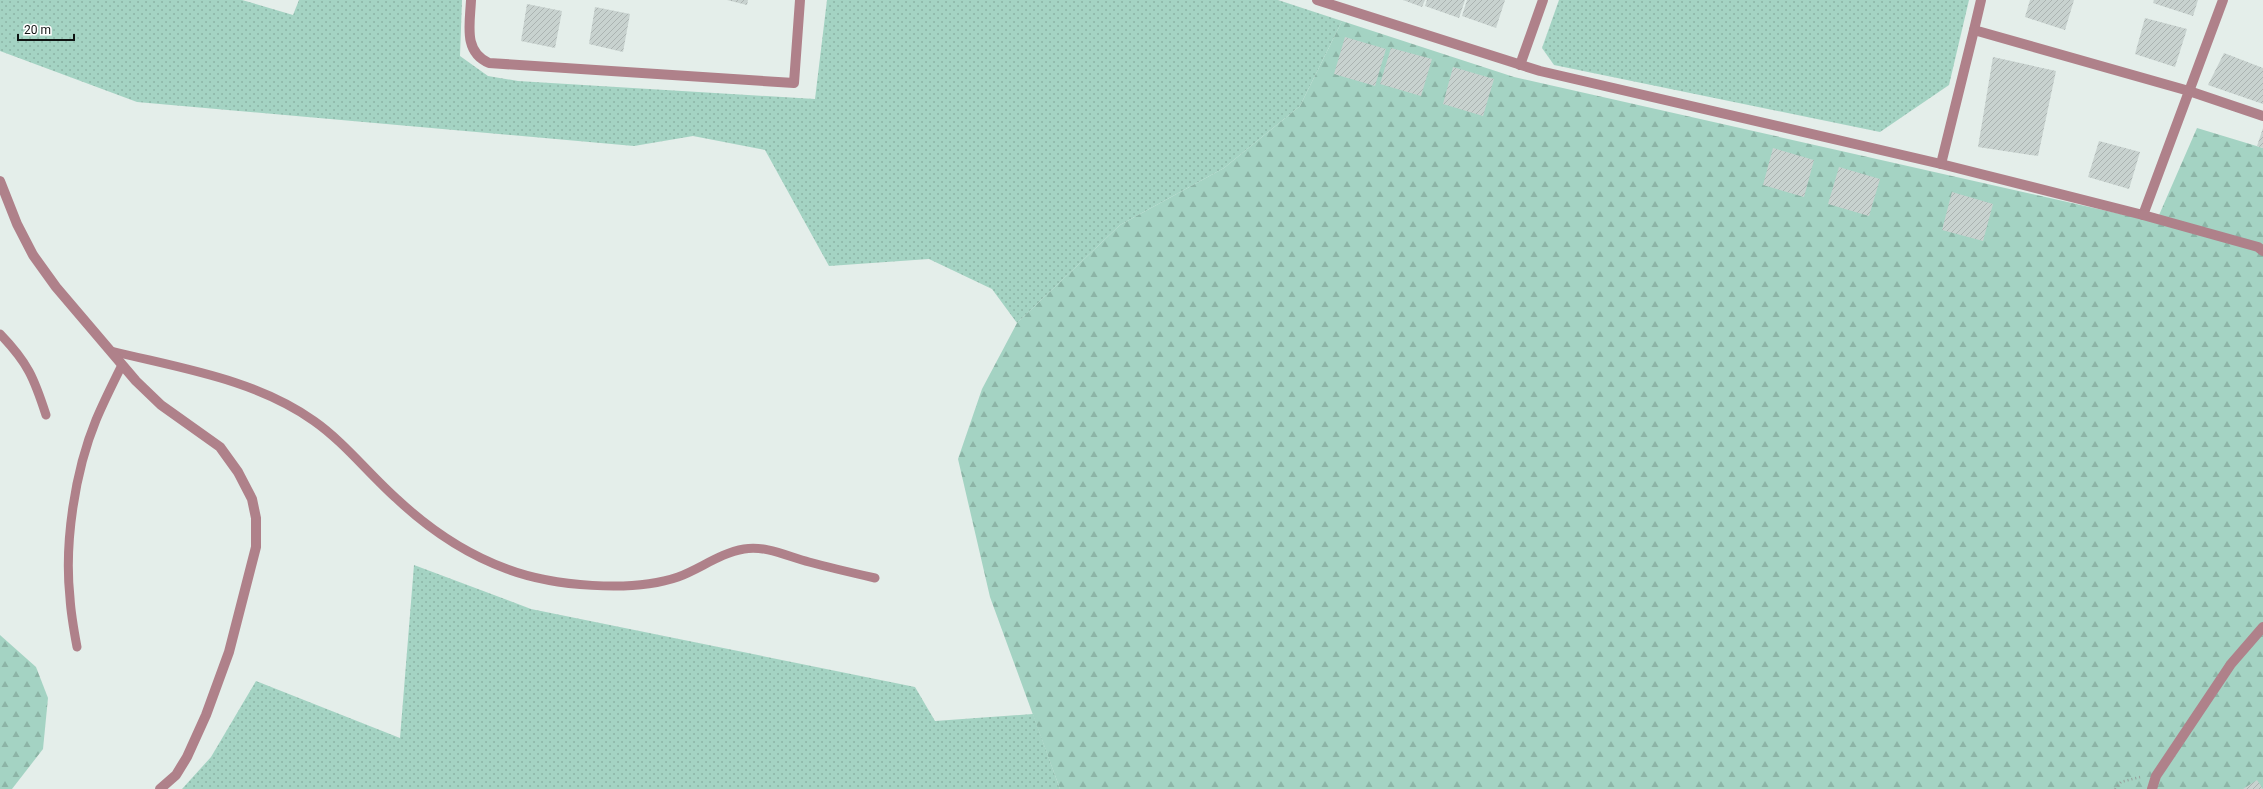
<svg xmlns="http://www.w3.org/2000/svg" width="2263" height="789" font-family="Roboto,sans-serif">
<defs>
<pattern id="grass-dots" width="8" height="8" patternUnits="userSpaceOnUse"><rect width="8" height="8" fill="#a4d3c3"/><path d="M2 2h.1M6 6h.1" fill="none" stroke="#8cb4a6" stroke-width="1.8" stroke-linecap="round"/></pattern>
<pattern id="forest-firs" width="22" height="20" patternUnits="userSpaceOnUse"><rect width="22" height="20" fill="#a4d3c3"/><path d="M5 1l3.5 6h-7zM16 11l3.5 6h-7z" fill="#8cb4a6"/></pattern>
<pattern id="building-hatch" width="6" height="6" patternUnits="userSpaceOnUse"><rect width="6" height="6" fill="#c8d2cf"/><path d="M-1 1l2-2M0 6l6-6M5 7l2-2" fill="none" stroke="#abb3b1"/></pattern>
</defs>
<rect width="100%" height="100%" fill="#e4eeea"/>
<g fill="url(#grass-dots)">
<path d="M0 0H242L293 15 299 0H462L460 56 488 76 518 81 815 99 827 0H1278L1342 21 1300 106 1224 168 1120 225 1017 323 992 289 929 259 829 266 765 150 693 136 634 146 137 102 0 51Z"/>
<path d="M1559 0H1969L1949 85 1880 132 1554 65 1542 48Z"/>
<path d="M414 565 531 609 915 687 935 721 1033 714 1060 789H182L211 757 256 681 400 738Z"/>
</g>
<g fill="url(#forest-firs)">
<path d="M1342 21 1514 77 2156 222 2197 128 2263 148V789H1060L990 597 958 459 982 389 1017 323 1120 225 1224 168 1300 106Z"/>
<path d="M0 635 36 667 48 698 43 749 12 789H0Z"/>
</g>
<g fill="url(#building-hatch)">
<path d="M727 0H748L747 5Z"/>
<path d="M1403 0H1425L1422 7Z"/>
<path d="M1427 0H1465L1459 18 1425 6Z"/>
<path d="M1467 0H1505L1496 28 1462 16Z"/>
<path d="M2030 0H2074L2065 30 2025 17Z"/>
<path d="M2154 0H2198L2193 16 2153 3Z"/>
<path d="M527 4 562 11 555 48 521 41Z"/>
<path d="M595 7 630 14 623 52 589 44Z"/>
<path d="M2145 18 2187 29 2175 67 2135 54Z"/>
<path d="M1345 37 1386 49 1375 86 1334 74Z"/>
<path d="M1391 48 1432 59 1421 96 1380 84Z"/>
<path d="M2224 53 2263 68V104L2208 85Z"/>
<path d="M1993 57 2056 71 2038 156 1978 147Z"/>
<path d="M1453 67 1494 79 1483 116 1443 104Z"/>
<path d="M2263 128V148L2257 146Z"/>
<path d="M2099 141 2140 152 2129 189 2088 177Z"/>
<path d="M1773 148 1814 160 1804 197 1763 185Z"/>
<path d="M1839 167 1880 179 1869 216 1828 204Z"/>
<path d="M1952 192 1993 204 1983 241 1942 230Z"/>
<path d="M2257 780 2263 789H2243Z"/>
</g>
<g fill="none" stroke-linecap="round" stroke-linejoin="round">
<path stroke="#959d9a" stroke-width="2.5" stroke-dasharray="1 3" stroke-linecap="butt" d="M2115 789 2121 782 2140 777"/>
<g stroke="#af818a" stroke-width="9">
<path d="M0 334C28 363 34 378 46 415"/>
<path d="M111 351C179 368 255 379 314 421 344 442 369 474 397 499 429 529 466 554 507 569 552 586 632 593 678 577 700 569 720 553 744 549 766 545 789 557 809 562 831 568 853 573 875 578"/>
<path d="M77 647C74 631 71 615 70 598 64 543 75 471 96 420 104 401 113 383 122 365"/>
</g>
<g stroke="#af818a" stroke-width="10">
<path d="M471 0C470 24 463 52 489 63L794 83 800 0"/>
<path d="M1317 0 1540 71 1941 164 2143 215 2223 0"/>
<path d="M1981 0 1974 30 2189 91 2263 116"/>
<path d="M1520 65 1543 0"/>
<path d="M1941 164 1974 30"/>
<path d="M0 181 17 224 33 255 56 287 136 381 161 405 220 447 238 472 252 499 256 518V547L229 652 206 715 187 757 176 775 160 789"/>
<path d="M2143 215 2258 247 2263 251"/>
<path d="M2152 789 2156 776 2231 664 2263 627"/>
</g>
</g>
<path d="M18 34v6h56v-6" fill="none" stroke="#0f1312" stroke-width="2"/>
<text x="24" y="34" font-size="12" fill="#0f1312" stroke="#ffffff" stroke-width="3" paint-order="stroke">20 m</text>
</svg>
